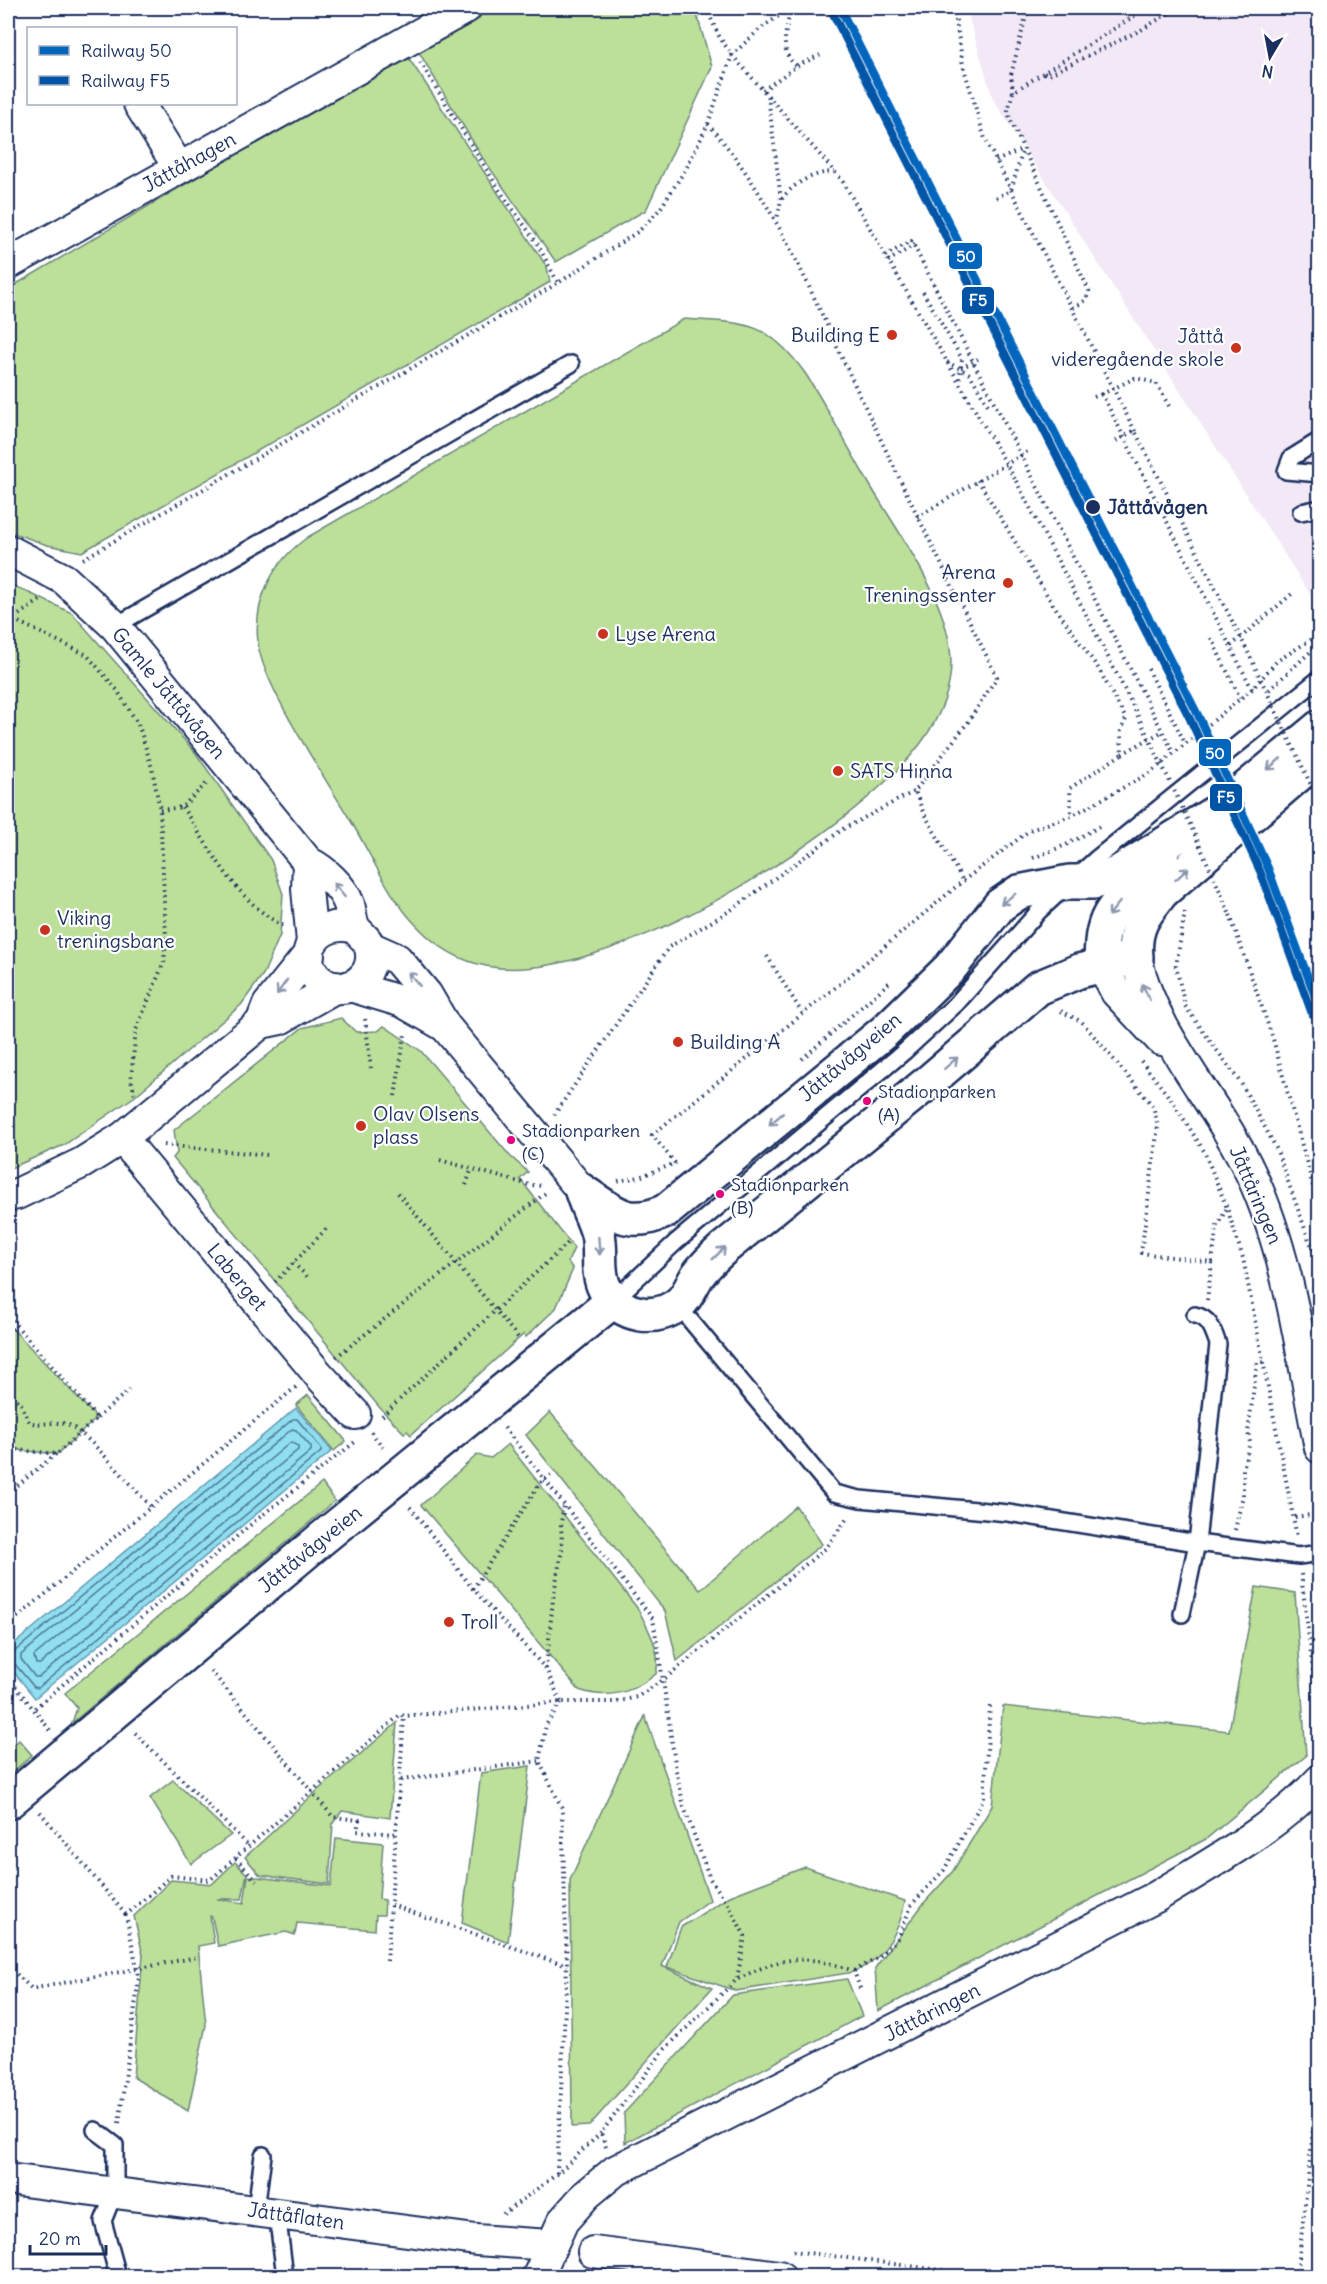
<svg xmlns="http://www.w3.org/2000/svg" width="1327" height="2284" font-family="Delius,sans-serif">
<rect width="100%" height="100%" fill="#fff"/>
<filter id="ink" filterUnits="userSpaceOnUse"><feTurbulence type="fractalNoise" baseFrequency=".0167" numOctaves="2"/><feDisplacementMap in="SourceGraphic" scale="12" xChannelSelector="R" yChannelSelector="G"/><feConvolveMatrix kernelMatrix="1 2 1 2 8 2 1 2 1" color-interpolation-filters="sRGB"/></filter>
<g filter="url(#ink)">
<path fill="#f3e8f6" d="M966 8H1319L1320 598 1315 602 993 99Z"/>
<g fill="#bcdf99" stroke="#6c877c" stroke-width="1.5">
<path d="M491 8H695L712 67 646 210 556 262 482 157 417 49Z"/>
<path d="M406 54 547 267 550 282 82 552 47 545 8 531V289Z"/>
<path d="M684 319C744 323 766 319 805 373 827 407 846 444 867 480 897 532 951 601 951 663 951 692 938 720 921 743 853 834 602 990 486 966 460 961 436 946 418 927 390 899 372 857 352 823 328 782 262 685 258 643 253 600 273 561 308 537Z"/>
<path d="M8 583 72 613 195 752 271 860 283 894 280 935 264 973 241 1005 134 1097 64 1145 8 1169Z"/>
<path d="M341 1018 356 1032 378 1031 384 1026 421 1051 510 1156 528 1172 520 1179 574 1248 568 1262 573 1269 556 1308 526 1337 524 1334 411 1435 407 1431 404 1433 380 1408 173 1158 177 1153 174 1130 302 1028Z"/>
<path d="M8 1324 97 1418 57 1454 8 1449Z"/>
<path d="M308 1395 346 1441 334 1451 296 1405Z"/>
<path d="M550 1412 700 1590 796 1506 822 1544 677 1661 665 1611 526 1435Z"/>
<path d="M508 1444 638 1609C648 1629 662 1651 656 1674 633 1693 608 1700 579 1690L421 1505 477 1455 491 1458Z"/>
<path d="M322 1483 335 1501 72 1723 77 1708 65 1693Z"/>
<path d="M1256 1587 1295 1593 1306 1756 1206 1839 878 2011 875 1968 924 1903 953 1871 992 1806 1003 1706 1229 1731Z"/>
<path d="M645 1716 710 1900 679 1922 662 1966 712 1988 589 2126 572 2127 570 1880Z"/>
<path d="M397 1723 390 1818 342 1811 333 1823 329 1884 260 1875 245 1857 318 1790Z"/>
<path d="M19 1740 32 1755 8 1776V1750Z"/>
<path d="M530 1766 508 1942 462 1923 481 1773Z"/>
<path d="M173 1780 231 1835 191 1864 150 1798Z"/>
<path d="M336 1838 383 1843 379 1899 385 1900 384 1915H376L375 1930 297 1923 295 1935 286 1932 218 1946 212 1917 210 1916 214 1943 198 1946 206 2025 188 2111 133 2077 143 1955 134 1916 171 1880 212 1884 235 1862 247 1874 242 1899H217L244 1903 248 1876 331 1886Z"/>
<path d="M805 1867 905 1901C900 1932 881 1965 848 1973L736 1991 667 1967 681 1927 730 1896Z"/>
<path d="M847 1979 862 2016 625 2143 624 2113 733 1995Z"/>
</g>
<path fill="#90deee" stroke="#6198b4" stroke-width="1.5" d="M296 1408 332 1451 35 1698 8 1665V1649Z"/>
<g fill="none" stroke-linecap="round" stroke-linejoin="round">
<g stroke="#4a7598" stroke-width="1.5">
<path d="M292 1429 296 1430 311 1447V1451L39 1677H35L21 1659V1655Z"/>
<path d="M291 1442 298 1446V1450L40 1664H36L34 1656Z"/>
<path d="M8 1653 14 1652 293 1419H297L321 1448V1452L38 1688 34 1687 14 1663 8 1661"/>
</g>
<g stroke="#1b2f5e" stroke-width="20">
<g id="service">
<path d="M1320 440 1291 458 1286 471 1320 474"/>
<path d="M1301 512 1320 508"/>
<path d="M115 626 571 364"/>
<path d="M614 1300 676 1242 905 1051 956 1004 1039 911 1097 858 1320 678"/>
<path d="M690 1320 834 1493 860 1499 1008 1513 1197 1543 1299 1556 1320 1553"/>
<path d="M1182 1614 1197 1543 1218 1344C1213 1330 1210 1318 1195 1315"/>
<path d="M95 2130 115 2145V2191L103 2221 118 2276"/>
<path d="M256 2210 263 2155"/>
<path d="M277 2213 285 2276"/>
</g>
</g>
<g stroke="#1b2f5e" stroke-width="34">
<g id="minor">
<path d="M139 104 179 168"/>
<path d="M8 264 466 8"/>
<path d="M8 550 64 579 115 626 308 862C324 870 343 887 349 904 351 911 351 919 354 926 358 934 368 938 370 948 377 974 349 998 325 984 291 964 313 916 355 928"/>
<path d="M308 862 307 889 312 942"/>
<path d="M370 947 397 959 427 995 445 1026 582 1191"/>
<path d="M1136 957C1154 1038 1217 1100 1251 1174 1291 1260 1301 1357 1320 1448"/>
<path d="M1102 965 1116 992 1161 1040"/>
<path d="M350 986 403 1002 443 1025"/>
<path d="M261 1023 280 1019 336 987"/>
<path d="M122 1138 318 1374 355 1414"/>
<path d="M8 1196 17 1194 82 1163 122 1138 261 1023 268 1005 309 954"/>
<path d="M8 2179 476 2240 551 2245"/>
<path d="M593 2252 779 2276"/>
<path d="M538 2276 563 2221 586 2195 615 2171 1156 1897C1212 1862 1275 1829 1320 1780"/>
</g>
</g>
<g stroke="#1b2f5e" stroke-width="38">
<g id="tertiary">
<path d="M1197 829 1320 727"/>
<path d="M1102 965C1097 905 1125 900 1163 863"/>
<path d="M582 1191C586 1206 594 1219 598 1234 602 1252 596 1272 605 1289 620 1317 658 1323 681 1302 689 1294 692 1284 698 1275 705 1265 715 1256 724 1248L931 1080 1038 988 1079 971 1136 957C1133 928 1144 914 1162 892L1320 756"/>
<path d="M582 1191C613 1211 626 1229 666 1211L885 1031 950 968 1000 905 1019 892 1070 882H1095L1118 873 1213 814"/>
<path d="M8 1802 320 1540 614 1300"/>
</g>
</g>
<g stroke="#1b2f5e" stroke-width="4" stroke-dasharray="1.5 4.5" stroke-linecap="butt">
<path d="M706 8 720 38 732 55 842 180 1016 481"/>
<path d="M791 8C787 28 777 52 797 66"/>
<path d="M954 8 963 65 985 139 1136 433"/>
<path d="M904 14 915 8"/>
<path d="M420 62 500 191 537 243 558 283"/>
<path d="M1044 73 1048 75 1141 30 1177 8"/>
<path d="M763 90 797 66 820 55"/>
<path d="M1013 92 1011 75 1028 8"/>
<path d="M768 96 781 200 777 219"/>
<path d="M708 124C774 198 810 291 852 379 899 479 948 578 997 677L968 722 915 791 923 812 963 881"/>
<path d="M996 161 1023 149"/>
<path d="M996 198 1011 190 1023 150"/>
<path d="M782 199C793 183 815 172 834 172"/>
<path d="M885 256 911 241 914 246 1173 752"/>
<path d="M888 261 918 243"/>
<path d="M923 292 962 359 959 382"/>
<path d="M1073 308 1086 300 1089 291 1010 119 1008 110 1013 92 1147 8"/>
<path d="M947 362 970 374 988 405"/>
<path d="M961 368 978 359"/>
<path d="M1094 397 1102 394"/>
<path d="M1169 406 1156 383 1135 378 1102 394 1252 689"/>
<path d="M1116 441 1135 430"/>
<path d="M978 480 1050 600 1098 668 1126 719 1121 731 1122 754 1070 788 1071 815"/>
<path d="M917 517 1027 452"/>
<path d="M83 559 558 283 639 231 660 209 687 167 708 124 732 55 761 28 791 8"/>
<path d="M8 617 87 655 117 690 139 726 152 768 160 810 166 938 164 962 136 1030 131 1079 135 1095"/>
<path d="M14 618 42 599"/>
<path d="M1211 638 1240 698"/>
<path d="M1231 646 1293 593"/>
<path d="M1148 669 1185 743"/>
<path d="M1269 690 1320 643"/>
<path d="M1122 754 1163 731"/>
<path d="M182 807C211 849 237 903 284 926"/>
<path d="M160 810 182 807 208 782"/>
<path d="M1033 858 1066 845 1102 825"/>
<path d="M1185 912 1176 966 1185 1006 1242 1085 1276 1148 1308 1237 1314 1252 1320 1257"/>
<path d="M1230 915 1273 1039 1320 1212"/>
<path d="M767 956 802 1013"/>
<path d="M1061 1011 1082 1022 1153 1106 1158 1126 1141 1253 1212 1262 1217 1226 1227 1208"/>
<path d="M365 1019 371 1068"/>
<path d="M802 1059 891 981"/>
<path d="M1141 1061 1173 1102 1204 1151 1227 1208 1243 1258 1297 1537"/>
<path d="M395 1096 405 1034"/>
<path d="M554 1115 669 947 731 910 843 829 915 791"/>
<path d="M164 1145 268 1155"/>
<path d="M440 1160 530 1185 543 1186"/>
<path d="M675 1163 652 1135 841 983 963 881 1030 830 1071 816 1150 773 1252 689 1277 661 1320 634"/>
<path d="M618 1181 639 1177 676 1163"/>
<path d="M466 1185 472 1168"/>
<path d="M398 1193 520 1340"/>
<path d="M293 1263 309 1278"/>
<path d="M275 1282 328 1227"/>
<path d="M1207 1300 1212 1262"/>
<path d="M8 1316 97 1418 57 1454 8 1449"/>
<path d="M8 1334 16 1327"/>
<path d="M336 1357 548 1191"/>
<path d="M8 1391 21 1404 29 1422C43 1427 58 1419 71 1426 92 1438 132 1487 151 1507"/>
<path d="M382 1416 570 1241"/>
<path d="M97 1418 129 1390"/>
<path d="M371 1432 385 1450"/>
<path d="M8 1493 56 1454"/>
<path d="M410 1507 473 1589 546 1669 561 1702"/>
<path d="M1295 1517 1319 1514"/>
<path d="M1235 1530 1243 1495V1469L1250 1442 1248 1432 1257 1363 1264 1361"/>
<path d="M1301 1574 1315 1687"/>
<path d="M473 1589 540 1483 551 1475"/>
<path d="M8 1625 296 1387"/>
<path d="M546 1669 553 1599 562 1549 561 1522 564 1506"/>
<path d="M211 1671 333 1817 359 1820 357 1831 397 1834"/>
<path d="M8 1677 50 1730"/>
<path d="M35 1708 255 1521 355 1442"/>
<path d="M135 1733 249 1846"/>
<path d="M401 1780 539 1761"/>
<path d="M40 1812 126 1915"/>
<path d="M236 1858 256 1881"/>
<path d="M391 1905 567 1966"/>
<path d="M387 1961 404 1717"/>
<path d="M8 1966 32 1989 197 1957"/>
<path d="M854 1971 878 1958 898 1938 912 1904 944 1870 984 1798 990 1705"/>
<path d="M738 1979C784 1955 806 1954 854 1971L861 1991"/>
<path d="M119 2123 139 1977 126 1915 171 1876 210 1880 401 1714 404 1716 561 1702H616L637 1697 663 1680 653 1619 503 1426"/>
<path d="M606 2147 601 2133 664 2050 737 1979 745 1936 727 1902 710 1879 684 1807 676 1770 663 1680 826 1548 848 1517"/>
<path d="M557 2173 567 1966 562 1808 539 1761 546 1725 561 1702"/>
<path d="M503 2214 557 2174 601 2133"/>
<path d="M793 2251 987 2276"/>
<path d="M1297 2276 1314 2122 1320 2013"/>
</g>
<use href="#service" stroke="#fff" stroke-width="15"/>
<use href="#minor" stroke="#fff" stroke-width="30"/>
<use href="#tertiary" stroke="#fff" stroke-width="33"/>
<g stroke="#1b2f5e" stroke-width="4" stroke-dasharray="1.5 4.5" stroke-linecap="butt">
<path d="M1136 433 1246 648 1320 804"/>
<path d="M1016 481C1091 624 1167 765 1230 915"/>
</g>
<g stroke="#fff" stroke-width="12">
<path id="rail-1" d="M840 8 1198 715 1268 868 1320 1010"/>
</g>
<g stroke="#fff" stroke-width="12">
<path id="rail-2" d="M832 12 1190 719 1260 871 1312 1014"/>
</g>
<use href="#rail-1" stroke="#0065bd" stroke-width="8"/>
<use href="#rail-2" stroke="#0054a6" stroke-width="8"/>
</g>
<defs><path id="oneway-shaft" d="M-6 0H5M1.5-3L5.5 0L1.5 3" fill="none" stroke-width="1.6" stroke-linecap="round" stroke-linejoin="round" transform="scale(1.5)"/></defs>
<g stroke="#8d97ae">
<use href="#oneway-shaft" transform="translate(1274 764) rotate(140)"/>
<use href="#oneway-shaft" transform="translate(1182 874) rotate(-42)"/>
<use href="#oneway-shaft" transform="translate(339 890) rotate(-129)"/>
<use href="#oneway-shaft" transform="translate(1008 899) rotate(144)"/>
<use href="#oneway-shaft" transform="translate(1114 909) rotate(129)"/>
<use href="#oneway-shaft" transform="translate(414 979) rotate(-130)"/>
<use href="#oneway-shaft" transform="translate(282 987) rotate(125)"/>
<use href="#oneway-shaft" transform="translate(1146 992) rotate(-115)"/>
<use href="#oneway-shaft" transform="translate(951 1063) rotate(-41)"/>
<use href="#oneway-shaft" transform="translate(776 1119) rotate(140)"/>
<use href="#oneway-shaft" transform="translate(599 1246) rotate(86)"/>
<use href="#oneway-shaft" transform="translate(719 1253) rotate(-45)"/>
</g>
</g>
<g fill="#c8321e" stroke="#fff" stroke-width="2">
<circle cx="892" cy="335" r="6"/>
<circle cx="1236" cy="348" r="6"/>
<circle cx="1008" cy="583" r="6"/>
<circle cx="603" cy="634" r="6"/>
<circle cx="838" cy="771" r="6"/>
<circle cx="45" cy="930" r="6"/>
<circle cx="678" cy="1042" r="6"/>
<circle cx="361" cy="1126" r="6"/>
<circle cx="449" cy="1622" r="6"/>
</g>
<circle fill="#1b2f5e" stroke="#fff" stroke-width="2" cx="1093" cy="507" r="8"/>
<g fill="#e5007d" stroke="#fff" stroke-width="2">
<circle cx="867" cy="1101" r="5"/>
<circle cx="511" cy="1140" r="5"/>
<circle cx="720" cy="1194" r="5"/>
</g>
<g text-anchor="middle" stroke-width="4.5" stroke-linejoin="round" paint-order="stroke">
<g font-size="18" fill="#1b2f5e" stroke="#fff" text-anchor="start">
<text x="878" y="1098">Stadionparken<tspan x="878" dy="23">(A)</tspan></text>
<text x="522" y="1137">Stadionparken<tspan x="522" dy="23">(C)</tspan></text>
<text x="731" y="1191">Stadionparken<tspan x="731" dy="23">(B)</tspan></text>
</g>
<g font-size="20" fill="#1b2f5e" stroke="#fff">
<text transform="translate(189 162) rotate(-29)" y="7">Jåttåhagen</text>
<text transform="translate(169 693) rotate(50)" y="7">Gamle Jåttåvågen</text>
<text transform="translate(850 1057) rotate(-40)" y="7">Jåttåvågveien</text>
<text transform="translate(1256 1195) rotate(67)" y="7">Jåttåringen</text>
<text transform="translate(237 1277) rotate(50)" y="7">Laberget</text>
<text transform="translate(310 1549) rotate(-39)" y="7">Jåttåvågveien</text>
<text transform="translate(932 2012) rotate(-27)" y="7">Jåttåringen</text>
<text transform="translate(296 2216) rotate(8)" y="7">Jåttåflaten</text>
</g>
<g font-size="20" fill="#1b2f5e" stroke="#fff" text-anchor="start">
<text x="880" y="342" text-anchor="end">Building E</text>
<text x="1224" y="343" text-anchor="end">Jåttå<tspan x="1224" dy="23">videregående skole</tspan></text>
<text x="996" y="579" text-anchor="end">Arena<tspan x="996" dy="23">Treningssenter</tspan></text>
<text x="615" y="641">Lyse Arena</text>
<text x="850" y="778">SATS Hinna</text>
<text x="57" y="925">Viking<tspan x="57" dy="23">treningsbane</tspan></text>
<text x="690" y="1049">Building A</text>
<text x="373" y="1121">Olav Olsens<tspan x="373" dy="23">plass</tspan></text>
<text x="461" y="1629">Troll</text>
</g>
<g font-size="20" font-weight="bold" fill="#1b2f5e" stroke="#fff" text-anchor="start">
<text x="1107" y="514">Jåttåvågen</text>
</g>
</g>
<g stroke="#fff" stroke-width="2">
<rect x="948" y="242" width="35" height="28" rx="6" fill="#0065bd"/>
<rect x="961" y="286" width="34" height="29" rx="6" fill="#0054a6"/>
<rect x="1198" y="738" width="34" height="29" rx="6" fill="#0065bd"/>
<rect x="1209" y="783" width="34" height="29" rx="6" fill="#0054a6"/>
</g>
<g font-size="16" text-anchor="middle" font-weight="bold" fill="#fff">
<text x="966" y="262">50</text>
<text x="978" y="306">F5</text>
<text x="1215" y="759">50</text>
<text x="1226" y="803">F5</text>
</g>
<rect width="1327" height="2284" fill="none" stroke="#fff" stroke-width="30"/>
<rect x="15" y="15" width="1297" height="2254" fill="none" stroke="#1b2f5e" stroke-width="2" filter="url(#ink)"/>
<rect x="27" y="27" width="210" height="78" fill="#ffffff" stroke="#a4acbf" stroke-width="1.5"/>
<rect x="39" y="46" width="30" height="9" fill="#0065bd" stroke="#a4acbf" stroke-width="1.5"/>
<text x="81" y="57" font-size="18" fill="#1b2f5e">Railway 50</text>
<rect x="39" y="76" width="30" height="9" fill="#0054a6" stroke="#a4acbf" stroke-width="1.5"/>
<text x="81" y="87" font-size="18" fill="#1b2f5e">Railway F5</text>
<g transform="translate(1270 57) rotate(190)" stroke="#ffffff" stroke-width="4.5" paint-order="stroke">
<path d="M0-4.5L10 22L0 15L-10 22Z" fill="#1b2f5e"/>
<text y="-9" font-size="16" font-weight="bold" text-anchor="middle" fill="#1b2f5e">N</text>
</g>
<path d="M30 2245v9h76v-9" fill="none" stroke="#1b2f5e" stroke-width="3"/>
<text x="39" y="2245" font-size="18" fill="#1b2f5e" stroke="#ffffff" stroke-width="4.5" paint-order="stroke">20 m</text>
</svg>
